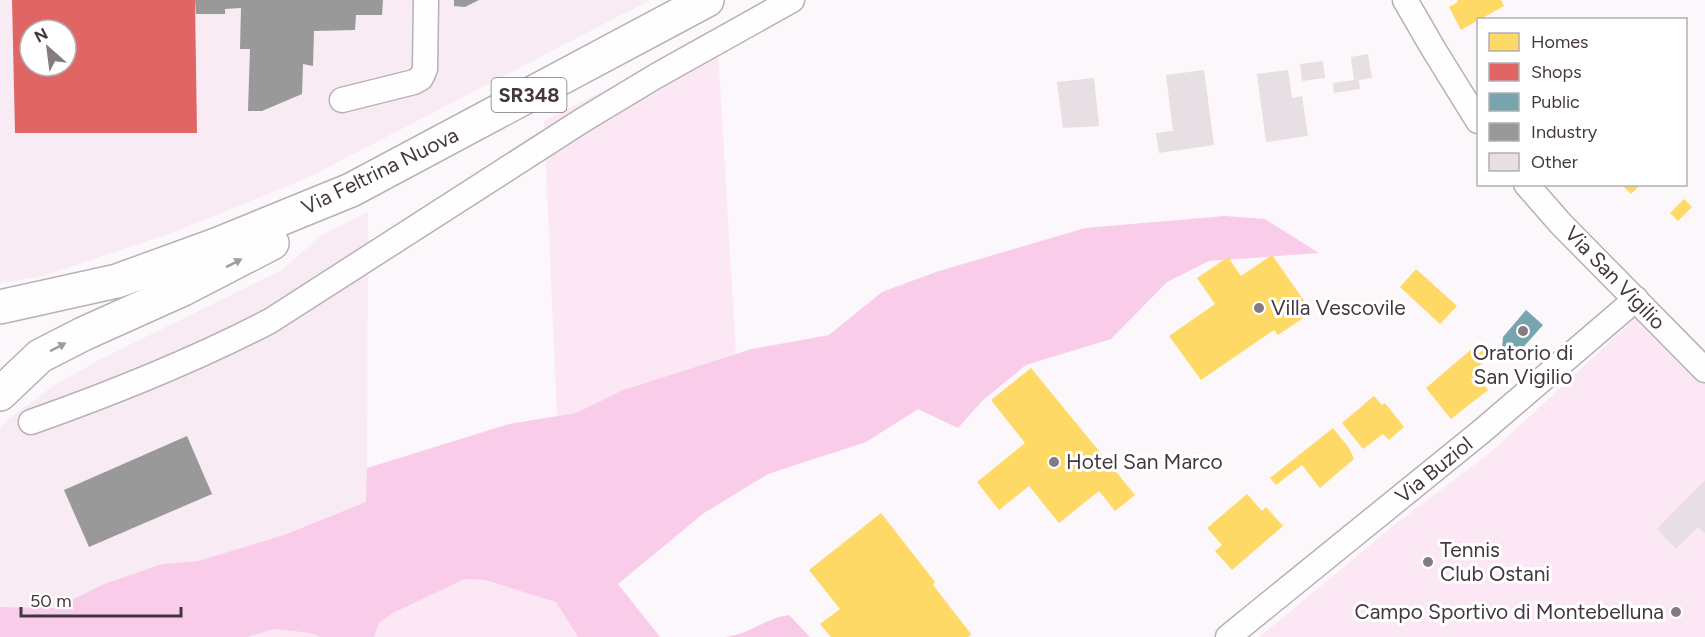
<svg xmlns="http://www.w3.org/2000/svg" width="1705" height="637" font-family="Figtree,sans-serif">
<rect width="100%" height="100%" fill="#fcf7fa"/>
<g fill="#f8ebf3" fill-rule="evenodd">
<path d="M0 0H650L307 178 171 233 43 276 0 283ZM30 30H66V66H30Z"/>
<path d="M368 212 367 502 284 535 198 561 162 564 104 584 55 608 0 607V428L6 421 53 386 99 360 280 271 324 234Z"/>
</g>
<g fill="#fce8f4">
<path d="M717 33 736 354 623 390 576 413 557 416 544 121Z"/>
<path d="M1641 313 1705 378V637H1259L1398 522 1491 452Z"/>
<path d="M465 579 485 580 556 602 578 637H374L379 623 393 613Z"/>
<path d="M273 629 310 633 320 637H247Z"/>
</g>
<path fill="#f9ccea" d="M1225 216 1265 219 1319 253 1209 261 1167 282 1111 339 1026 365 982 401 958 428 918 409 866 442 768 474 704 513 618 584 660 637H578L556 602 485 580 465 579 393 613 379 623 374 637H320L310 633 274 629 247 637H0V607L55 608 104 584 162 564 198 561 284 535 366 502 367 468 509 424 576 413 623 390 752 349 829 335 882 292 936 272 1085 228Z"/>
<path fill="#f8cae8" d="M789 615 810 637H725C751 634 763 619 789 615Z"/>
<g fill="#ffd966">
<path d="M1457 0H1501L1504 6 1461 30 1449 7 1458 2Z"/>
<path d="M1621 184H1641L1631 194Z"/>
<path d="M1684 199 1692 207 1678 221 1670 213Z"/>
<path d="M1272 255 1312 312 1278 335 1274 330 1201 380 1169 336 1215 304 1197 278 1228 257 1241 276Z"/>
<path d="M1416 269 1457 306 1440 324 1400 287Z"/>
<path d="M1474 347 1479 353 1486 348 1492 355 1473 371 1488 390 1451 419 1426 388Z"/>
<path d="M1031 368 1135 495 1115 511 1099 491 1059 523 1029 486 999 510 977 482 1025 443 991 400Z"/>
<path d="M1374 396 1382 405 1385 403 1404 427 1389 440 1383 434 1363 449 1342 423Z"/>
<path d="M1333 428 1349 448 1354 459 1320 488 1302 465 1276 485 1270 478Z"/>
<path d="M1247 494 1262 511 1266 507 1283 526 1232 570 1215 551 1222 545 1207 528Z"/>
<path d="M881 513 935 582 933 585 971 634 968 637H831L820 624 840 609 809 570Z"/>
</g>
<path fill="#e06666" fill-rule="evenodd" d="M12 0H195L197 133H15ZM30 30H66V66H30Z"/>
<path fill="#76a5af" d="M1526 310 1543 325 1521 350 1510 354 1502 348 1503 337Z"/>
<g fill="#999">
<path d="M195 0H383L382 15H356L355 30 314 31 313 66 303 64 302 94 262 111H248L250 49H240L241 8 225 9V14H196Z"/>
<path d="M454 0H479L465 7 454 6Z"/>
<path d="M187 436 212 494 89 547 64 490Z"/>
</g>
<g fill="#e7dfe3">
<path d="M1368 54 1372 78 1359 80 1360 89 1334 93 1333 83 1354 80 1351 57Z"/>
<path d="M1323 61 1325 78 1302 81 1300 64Z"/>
<path d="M1204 70 1214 145 1159 153 1156 133 1173 131 1166 75Z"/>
<path d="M1288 70 1292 98 1302 96 1308 136 1266 142 1257 74Z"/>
<path d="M1094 78 1099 126 1063 128 1057 82Z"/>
<path d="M1705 480V533L1698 527 1676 549 1657 529Z"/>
</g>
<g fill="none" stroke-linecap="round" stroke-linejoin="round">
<g stroke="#b7b0b4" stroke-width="27">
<g id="minor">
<path d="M1405 0 1434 50 1478 121"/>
<path d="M342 100 414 82 421 78 425 69 426 0"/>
<path d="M1526 184 1561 224 1705 370"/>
<path d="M31 422C113 393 193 361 270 321L583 120 656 76 792 0"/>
<path d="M1228 637 1482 431 1636 299"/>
</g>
</g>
<g stroke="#b7b0b4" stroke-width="36">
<g id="primary">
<path d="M0 307 117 281 216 245 351 190 707 0"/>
<path d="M0 394 40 356 83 334 183 289 272 243"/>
</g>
</g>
<use href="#minor" stroke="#fffefe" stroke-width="24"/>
<use href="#primary" stroke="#fffefe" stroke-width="33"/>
</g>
<defs><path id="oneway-solid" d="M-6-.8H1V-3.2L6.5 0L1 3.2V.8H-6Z" transform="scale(1.5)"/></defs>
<g fill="#a19b9e">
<use href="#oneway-solid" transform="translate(234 263) rotate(-27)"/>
<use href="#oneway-solid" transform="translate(58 347) rotate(-27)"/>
</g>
<g fill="#847b80" stroke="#fff" stroke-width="2">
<circle cx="1259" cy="308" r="6"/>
<circle cx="1523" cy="331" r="6"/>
<circle cx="1054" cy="462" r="6"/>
<circle cx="1428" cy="562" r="6"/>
<circle cx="1676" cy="612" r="6"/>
</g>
<g text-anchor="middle" stroke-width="6" stroke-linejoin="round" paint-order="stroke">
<rect fill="#fff" stroke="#7b7479" stroke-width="1.5" x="491.5" y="78" width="75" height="34" rx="4.5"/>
<g font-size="20" font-weight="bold" fill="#43383f">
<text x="529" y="102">SR348</text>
</g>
<g font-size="21" fill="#43383f" stroke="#fff">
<text transform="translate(380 171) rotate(-26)" y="7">Via Feltrina Nuova</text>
<text transform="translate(1615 278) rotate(46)" y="7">Via San Vigilio</text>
<text transform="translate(1434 470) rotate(-39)" y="7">Via Buziol</text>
</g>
<g font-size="21" fill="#43383f" stroke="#fff" text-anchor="start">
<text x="1271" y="315">Villa Vescovile</text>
<text x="1523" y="360" text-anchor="middle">Oratorio di<tspan x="1523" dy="24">San Vigilio</tspan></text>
<text x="1066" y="469">Hotel San Marco</text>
<text x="1440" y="557">Tennis<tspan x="1440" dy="24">Club Ostani</tspan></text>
<text x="1664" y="619" text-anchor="end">Campo Sportivo di Montebelluna</text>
</g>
</g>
<rect x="1477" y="18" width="210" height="168" fill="#ffffff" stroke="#b4afb2" stroke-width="1.5"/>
<rect x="1489" y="33" width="30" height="18" fill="#ffd966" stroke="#b4afb2" stroke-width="1.5"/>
<text x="1531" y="48" font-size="18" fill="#43383f">Homes</text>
<rect x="1489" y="63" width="30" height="18" fill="#e06666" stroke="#b4afb2" stroke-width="1.5"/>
<text x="1531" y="78" font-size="18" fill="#43383f">Shops</text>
<rect x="1489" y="93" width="30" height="18" fill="#76a5af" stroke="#b4afb2" stroke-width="1.5"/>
<text x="1531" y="108" font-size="18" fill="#43383f">Public</text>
<rect x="1489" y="123" width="30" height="18" fill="#999999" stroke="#b4afb2" stroke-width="1.5"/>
<text x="1531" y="138" font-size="18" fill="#43383f">Industry</text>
<rect x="1489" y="153" width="30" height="18" fill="#e7dfe3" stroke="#b4afb2" stroke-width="1.5"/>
<text x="1531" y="168" font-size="18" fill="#43383f">Other</text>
<g transform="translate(48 48) rotate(332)"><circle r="28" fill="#ffffff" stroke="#b4afb2" stroke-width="1.5"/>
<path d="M0-4.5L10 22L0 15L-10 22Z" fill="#847b80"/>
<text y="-9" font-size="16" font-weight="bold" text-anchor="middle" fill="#43383f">N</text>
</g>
<path d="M21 607v9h160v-9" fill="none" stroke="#43383f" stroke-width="3"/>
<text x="30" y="607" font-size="18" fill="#43383f" stroke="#ffffff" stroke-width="4.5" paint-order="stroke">50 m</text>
</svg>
